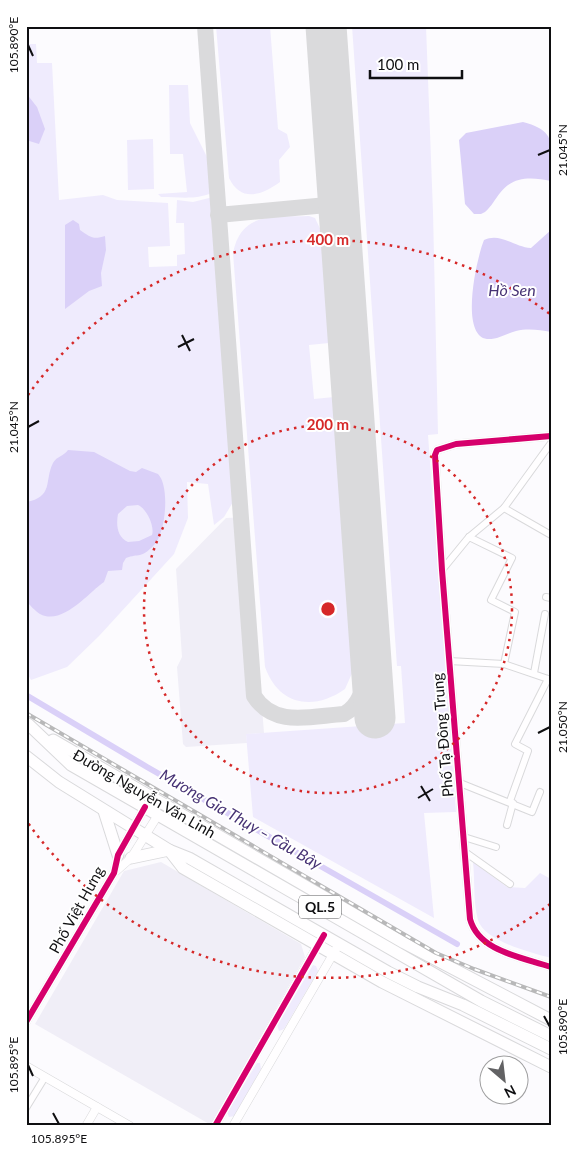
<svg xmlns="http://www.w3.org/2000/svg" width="577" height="1152" font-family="Lato,sans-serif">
<rect width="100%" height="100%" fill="#fcfbfe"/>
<g fill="#f0eef7">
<path d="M247 517 264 733 246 734 247 743 186 747 183 744 177 667 182 657 176 569 226 518Z"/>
<path d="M161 862 301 944 305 957 211 1125 35 1024 124 871Z"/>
</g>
<g fill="#efebfd">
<path d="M26 26 27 44H36L37 63H52L59 200 103 195 117 200 168 203 170 246 148 247 149 267 177 266V255L185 254 184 223H176L177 200 193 202 213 197 236 497 224 517 214 525 208 484 187 482 188 518 174 554 99 636 67 667 31 680 26 671Z"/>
<path d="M216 26H270L278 129 287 134 290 147 279 160 280 182C262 195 241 203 229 178Z"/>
<path d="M352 26H426L433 212 438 434 428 435 456 812 424 813 434 918 253 817 246 734 405 723 401 666H397Z"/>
<path d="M169 85H188L190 123 208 159 212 193C195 200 180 197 161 197L158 194 187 192 183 154H170Z"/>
<path d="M153 139 154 189 128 190 127 140Z"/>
<path d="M309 216 315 218 323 235 329 343 309 345 314 399 334 397 353 671 345 689C314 711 279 706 265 667L233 253C241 211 275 217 309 216Z"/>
<path d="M473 862 507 887 525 888 540 873 551 879V958C532 953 484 941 478 920 473 902 475 880 473 862Z"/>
<path d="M313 965 316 966 318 971 284 1029 279 1031 277 1025Z"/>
<path d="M257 1063H260L261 1069 235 1116 229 1117 227 1112Z"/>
</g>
<g fill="#dad0f8" fill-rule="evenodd">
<path d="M26 93 37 107 45 129 39 144 26 140Z"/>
<path d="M523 122C560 131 551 150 551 181 531 177 513 176 500 193 495 199 492 206 485 212L481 214H474L465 204 459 140 466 133Z"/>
<path d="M73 220 79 224 80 230C90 237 93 240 105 236L106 250 101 273 102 286 89 291 65 309V225Z"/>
<path d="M551 230V332C540 330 528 328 516 331 507 333 497 340 487 339 459 335 477 257 484 240 500 232 514 247 531 248Z"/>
<path d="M68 450 94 452 130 471 136 472 142 468 158 474C170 486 166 533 154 545 141 559 139 553 126 558L123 563 122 570 108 571 104 582C89 592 63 626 40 614 35 611 30 605 26 601V502C54 497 44 481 53 463 57 456 64 456 68 450ZM138 505C146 508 155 526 152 535L139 541 128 542C117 537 116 525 118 514L127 506Z"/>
</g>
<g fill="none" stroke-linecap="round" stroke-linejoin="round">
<path stroke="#dad0f8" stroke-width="6" d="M26 695 147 767 457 944"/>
<g stroke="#dadadc" stroke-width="16">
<path d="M205 26 254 696C274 728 311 716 344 714 363 704 365 679 370 660"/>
<path d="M218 215 338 204"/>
</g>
<path stroke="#dadadc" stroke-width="41" d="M326 26 375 718"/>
<g stroke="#d9d9db" stroke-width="8">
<g id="minor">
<path d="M504 508 551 535"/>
<path d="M469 537 512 558 491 600 515 612 504 664"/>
<path d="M442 570 469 537 504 508 551 443"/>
<path d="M546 597 551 598"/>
<path d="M449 661 504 664 551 680"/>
<path d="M534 673 545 614"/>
<path d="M460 783 532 812 540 792"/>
<path d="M510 801 528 751 515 744 548 679"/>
<path d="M507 825 513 803"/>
<path d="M464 837 496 847"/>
<path d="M465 852 510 884"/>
<path d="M26 1108 45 1077"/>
</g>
</g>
<g stroke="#d9d9db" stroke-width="9">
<g id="tertiary">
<path d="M551 436 456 444 437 450 435 455 442 570 470 919C479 952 522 957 551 967"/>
<path d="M114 873 131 858 158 815"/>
<path d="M26 1022 114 873 118 855 145 807"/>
<path d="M26 1066 130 1126"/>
<path d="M86 1126 97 1107"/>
<path d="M215 1126 319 943"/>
<path d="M233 1126 339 944"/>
</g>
</g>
<g stroke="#d9d9db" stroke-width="13">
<g id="trunk">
<path d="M28 724 71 765 481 1001 551 1036"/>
<path d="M53 740 404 943 551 1020"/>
<path d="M26 756 59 782 169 850 183 868 382 982 551 1067"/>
<path d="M104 811 118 855"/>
<path d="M131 858 169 850 189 858 388 972 418 987 463 1005 551 1049"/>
</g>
</g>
<use href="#minor" stroke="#fffeff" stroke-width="6"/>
<use href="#tertiary" stroke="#fffeff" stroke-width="8"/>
<use href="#trunk" stroke="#fffeff" stroke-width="11"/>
<g stroke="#b8b8b9" stroke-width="4">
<path id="rail" d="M26 713 436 953 474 969 551 997"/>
</g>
<use href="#rail" stroke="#fff" stroke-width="2" stroke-dasharray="5.5" stroke-linecap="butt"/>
<g stroke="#fff" stroke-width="9">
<g id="cycleway">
<path d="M551 436 456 444 437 450 435 455 442 570 470 919C479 952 522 957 551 967"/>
<path d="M26 1022 114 873 118 855 145 807"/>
<path d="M215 1126 324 935"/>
</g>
</g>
<use href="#cycleway" stroke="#d6006c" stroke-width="6"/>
</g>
<path fill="none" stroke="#0f0f11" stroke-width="2" d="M28 45 33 56M538 155 550 150M182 335 190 351M178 347 194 339M28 427 39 421M538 733 550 727M421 786 430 801M418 798 433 789M544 1016 550 1027M28 1065 33 1076M53 1113 59 1124"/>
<g fill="none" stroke="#d62828" stroke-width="2.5" stroke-dasharray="2.5 5">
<circle cx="328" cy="609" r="184"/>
<path d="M550 904A369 369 0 0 1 28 823M28 395A369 369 0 0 1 550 314"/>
</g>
<g text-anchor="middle" stroke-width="4" stroke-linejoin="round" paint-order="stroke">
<rect fill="#fff" stroke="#575758" stroke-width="1" x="299" y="895.5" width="42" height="23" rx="4"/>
<g font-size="14" font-weight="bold" fill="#0f0f11">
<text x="320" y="912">QL.5</text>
</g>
<g font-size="15" fill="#0f0f11" stroke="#fff">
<text transform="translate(443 735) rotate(-95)" y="5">Phố Tạ Đông Trung</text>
<text transform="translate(144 794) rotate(30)" y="5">Đường Nguyễn Văn Linh</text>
<text transform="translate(77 910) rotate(-61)" y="5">Phố Việt Hưng</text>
</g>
<g font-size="16" font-style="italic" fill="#463274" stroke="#fff">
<text x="512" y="296">Hồ Sen</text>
<text transform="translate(241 819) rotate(30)" y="6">Mương Gia Thụy – Cầu Bây</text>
</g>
</g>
<circle cx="328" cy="609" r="8" fill="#d62828" stroke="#fff" stroke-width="2.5"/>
<g font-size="15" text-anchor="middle" font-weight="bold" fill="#d62828" stroke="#fff" stroke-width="4" stroke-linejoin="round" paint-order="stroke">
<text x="328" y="245">400 m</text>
<text x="328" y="430">200 m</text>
</g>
<rect width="577" height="1152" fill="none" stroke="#ffffff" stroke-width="55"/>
<g transform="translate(504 1080) rotate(152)"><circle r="24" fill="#ffffff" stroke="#9f9fa0"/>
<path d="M0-4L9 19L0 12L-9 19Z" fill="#626264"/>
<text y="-8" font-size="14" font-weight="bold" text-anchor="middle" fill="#0f0f11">N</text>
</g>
<path d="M370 70v8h92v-8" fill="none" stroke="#0f0f11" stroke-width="2.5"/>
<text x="377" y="70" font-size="15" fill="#0f0f11" stroke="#ffffff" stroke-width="4" paint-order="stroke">100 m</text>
<rect x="28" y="28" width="522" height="1096" fill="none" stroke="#0f0f11" stroke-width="2"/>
<g font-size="12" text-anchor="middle" fill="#0f0f11">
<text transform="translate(14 45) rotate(-90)" y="4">105.890°E</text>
<text transform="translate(563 150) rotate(-90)" y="4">21.045°N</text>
<text transform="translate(14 427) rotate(-90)" y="4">21.045°N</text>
<text transform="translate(563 727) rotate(-90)" y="4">21.050°N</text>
<text transform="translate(563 1027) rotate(-90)" y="4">105.890°E</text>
<text transform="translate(14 1065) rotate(-90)" y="4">105.895°E</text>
<text x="59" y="1143">105.895°E</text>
</g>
</svg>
